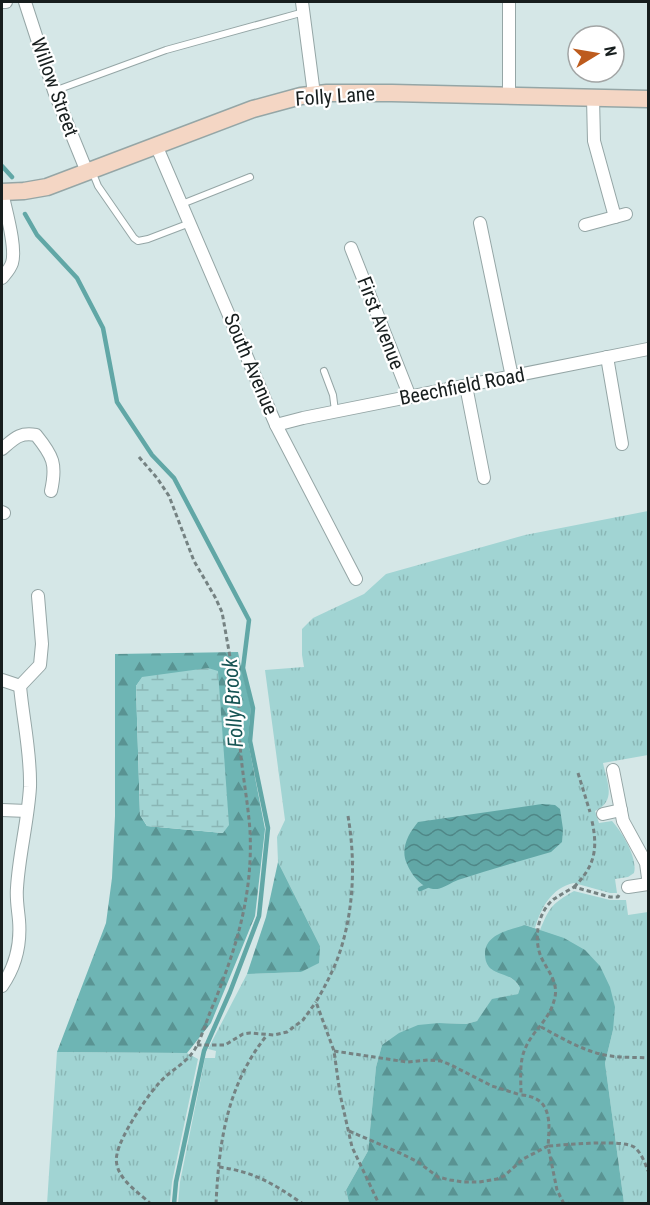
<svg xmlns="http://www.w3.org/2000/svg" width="650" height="1205" font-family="'Roboto Condensed',sans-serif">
<defs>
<pattern id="grass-tufts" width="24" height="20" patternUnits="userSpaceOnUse" patternTransform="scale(1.5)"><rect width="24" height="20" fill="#a1d4d3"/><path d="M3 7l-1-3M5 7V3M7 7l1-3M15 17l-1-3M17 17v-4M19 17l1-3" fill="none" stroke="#8ab6b5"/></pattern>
<pattern id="forest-firs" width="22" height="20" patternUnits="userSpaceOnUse" patternTransform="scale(1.5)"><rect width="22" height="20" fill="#6eb5b4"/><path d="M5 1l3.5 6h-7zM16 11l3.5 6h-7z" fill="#599392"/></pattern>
<pattern id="wetland-marsh" width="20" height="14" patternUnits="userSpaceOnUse" patternTransform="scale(1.5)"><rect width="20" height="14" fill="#a1d4d3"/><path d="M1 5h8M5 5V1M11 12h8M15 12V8" fill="none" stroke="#8ab6b5"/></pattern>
<pattern id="water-waves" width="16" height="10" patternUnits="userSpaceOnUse" patternTransform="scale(1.5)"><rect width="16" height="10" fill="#61a7a6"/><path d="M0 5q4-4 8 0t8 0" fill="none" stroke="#4f8787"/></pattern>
</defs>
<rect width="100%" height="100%" fill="#d5e7e7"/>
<g fill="url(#grass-tufts)">
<path d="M648 511V755L603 763C607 782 617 801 595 811L599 823 612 821C622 832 638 858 634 873L628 877 615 879 617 893H610L574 883C551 888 541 908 535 928L525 925 491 969C501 973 515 977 520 988L518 994 511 996 502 997 485 1012 477 1021 466 1024 439 1023 382 1045 376 1067 368 1151 346 1190 349 1203 178 1204 180 1182 205 1058H215L216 1051 208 1049 247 974 301 972 320 946 278 862 277 837 285 820 265 670 304 667 302 655V629L313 618 364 594 386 574 525 535Z"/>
<path d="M574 891 610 900H626L628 915 648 912V1203H624L605 1063 613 1030 540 930C550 906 552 904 574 891Z"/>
<path d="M57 1052 187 1053 198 1059 172 1182 170 1203 47 1204Z"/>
</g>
<g fill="url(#forest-firs)" fill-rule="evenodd">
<path d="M238 652 241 667 251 707 248 741 265 829 255 916 211 1023 187 1053 57 1052 106 923 112 878 115 816V654ZM142 678 223 833 147 826 140 815 136 686Z"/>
<path d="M278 862 320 946 319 963 301 972 247 974 266 917Z"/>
<path d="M525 925 564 938 585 950 600 966 610 987 615 1007 613 1030 605 1063 624 1203H349L346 1190 368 1151 376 1067 382 1045 399 1033 418 1025 439 1023 466 1024 477 1021 492 999 518 994 520 988C513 973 497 976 489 967 486 963 485 959 485 954 485 934 510 930 525 925Z"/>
</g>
<path fill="url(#wetland-marsh)" d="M208 668 218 671 229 825 223 833 147 826 140 815 136 686 142 677Z"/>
<path fill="url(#water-waves)" d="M542 804 555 805 560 809 563 829 562 842 551 852C520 861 489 870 458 880 452 882 444 888 437 889 423 890 412 876 407 864 400 849 408 834 418 822Z"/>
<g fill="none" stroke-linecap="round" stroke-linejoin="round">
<g stroke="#61a7a6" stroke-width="4.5">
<path d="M2 166 12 177"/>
<path d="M25 214 37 235 77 278 103 328 117 402 152 455 174 478 249 620 243 668 253 708 250 741 268 828 259 916 230 992 204 1051 176 1182 174 1204"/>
<path d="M420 889 427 886"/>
</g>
<g stroke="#95a6a6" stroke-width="8">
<g id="service">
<path d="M54 91 166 50 304 12"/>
<path d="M92 171 98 186 134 238 138 241 148 239 190 223"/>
<path d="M182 204 250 177"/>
<path d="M324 371 333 395 335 411"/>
</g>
</g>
<g stroke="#95a6a6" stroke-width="14">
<g id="minor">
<path d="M2 2H6"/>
<path d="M25 2 54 91 87 172"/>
<path d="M302 2 314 94"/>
<path d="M509 96V2"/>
<path d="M593 98 594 141 615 217"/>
<path d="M156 145 276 425 356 579"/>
<path d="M480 223 512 377"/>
<path d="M585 225 626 214"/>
<path d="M351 248 410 397"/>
<path d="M2 278C6 273 10 269 12 263 17 247 5 208 2 192"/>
<path d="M607 357 622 444"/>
<path d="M466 386 484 478"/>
<path d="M276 425 303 418 648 349"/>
<path d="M2 449C14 439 19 432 36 435 53 456 57 464 51 491"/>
<path d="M2 512 4 513"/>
<path d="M2 680 20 686"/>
<path d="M613 770 623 821 646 863 648 878"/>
<path d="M2 810 27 811"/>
<path d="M603 814 621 810"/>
<path d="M628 887 648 884"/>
<path d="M2 986C16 966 21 944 19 920 18 909 16 899 17 888 19 854 28 821 30 787 31 753 23 720 20 686L40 665 42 644 38 596"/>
</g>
</g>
<g stroke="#95a6a6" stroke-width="19">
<path id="secondary" d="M2 192 24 191 47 187 253 109 301 96 327 93H392L648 99"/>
</g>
<g stroke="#758282" stroke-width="3" stroke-dasharray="4.5 3" stroke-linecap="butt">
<path d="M139 457 157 478 169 496 194 561 215 597 222 612 240 713C241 724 239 734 240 745 242 773 248 802 250 831 253 894 237 946 214 1003 207 1018 203 1035 195 1049 187 1062 175 1068 165 1077 151 1089 120 1136 117 1154 112 1176 137 1191 151 1204"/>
<path d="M578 773 590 812"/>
<path d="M348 816C356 863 354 915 337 960 331 975 324 988 316 1002L334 1051 340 1094 352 1147 379 1204"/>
<path d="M574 887C595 866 598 849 592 821"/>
<path d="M619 895 618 897H610L574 887C567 891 560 895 554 899 537 912 533 941 542 959 548 971 558 982 555 997 550 1021 533 1029 525 1049 519 1062 521 1080 521 1095 552 1097 550 1122 548 1146 565 1145 622 1139 634 1147 641 1152 645 1163 648 1171"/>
<path d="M541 1027C562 1038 586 1053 611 1056 623 1058 636 1057 648 1058"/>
<path d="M197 1045H225L243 1034 250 1033 274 1035 287 1032 303 1020 316 1002"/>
<path d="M334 1051 407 1062 428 1060 441 1061 451 1065 492 1086 521 1095"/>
<path d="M349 1131 400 1153 418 1162 438 1177 450 1180 463 1182H479L497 1179 504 1176 523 1159 548 1146 557 1190 564 1204"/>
<path d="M219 1167C255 1172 274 1184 303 1204"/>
<path d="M216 1204C219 1141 227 1085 267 1035"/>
</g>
<use href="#service" stroke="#fff" stroke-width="6"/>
<use href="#minor" stroke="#fff" stroke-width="12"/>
<use href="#secondary" stroke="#f4d6c4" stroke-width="16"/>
</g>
<g text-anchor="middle" stroke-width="4.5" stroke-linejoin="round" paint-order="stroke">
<g font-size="20" fill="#171e1e" stroke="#fff">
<text transform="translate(55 87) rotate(70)" y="7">Willow Street</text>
<text transform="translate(335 96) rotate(-4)" y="7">Folly Lane</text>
<text transform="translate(381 323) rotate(69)" y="7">First Avenue</text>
<text transform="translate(251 364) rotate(67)" y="7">South Avenue</text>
<text transform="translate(462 386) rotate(-11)" y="7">Beechfield Road</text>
</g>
<g font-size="21" font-style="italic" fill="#165454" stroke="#fff">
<text transform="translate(233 703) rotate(-94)" y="7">Folly Brook</text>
</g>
</g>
<rect width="650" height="1205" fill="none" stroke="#171e1e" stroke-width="6"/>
<g transform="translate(596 54) rotate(79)"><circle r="28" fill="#ffffff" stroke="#a2a5a5" stroke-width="1.5"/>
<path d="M0-4.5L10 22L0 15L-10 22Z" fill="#bd5b1d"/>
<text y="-9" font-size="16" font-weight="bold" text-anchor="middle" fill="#171e1e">N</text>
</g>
</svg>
